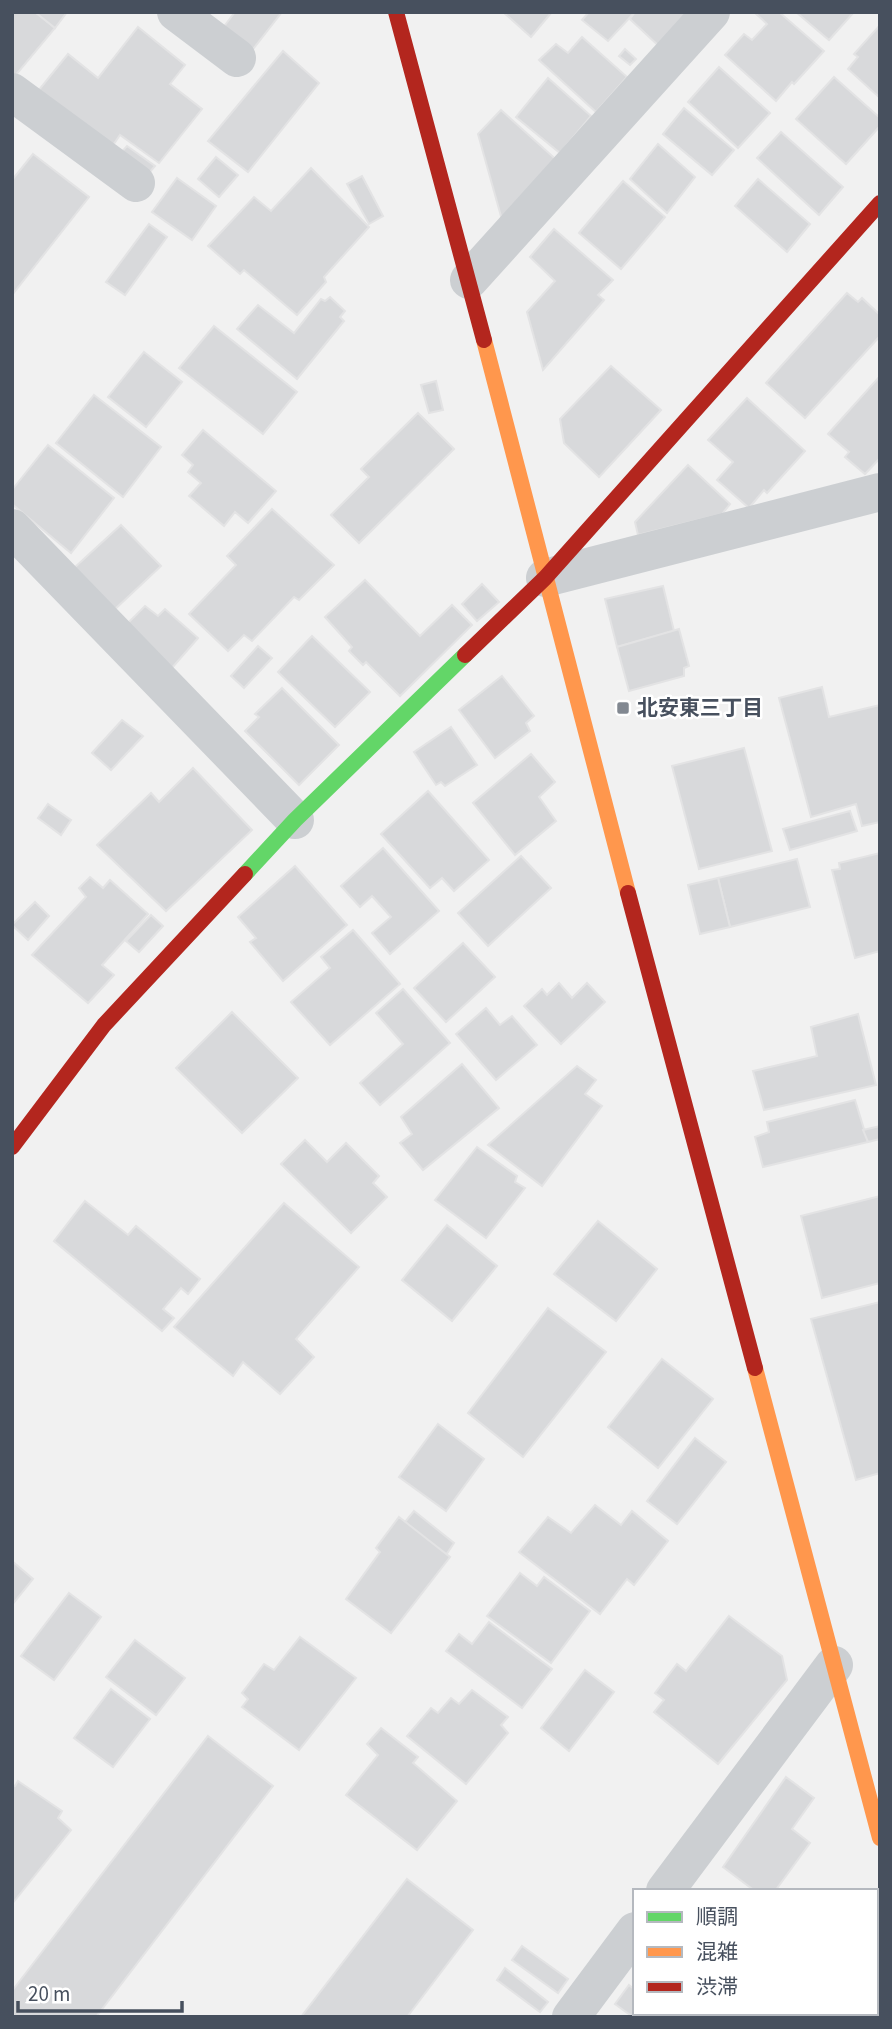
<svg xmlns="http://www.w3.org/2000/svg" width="892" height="2029" font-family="'Source Sans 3','Noto Sans JP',sans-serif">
<rect width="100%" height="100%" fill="#f1f1f1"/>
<g fill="#d8d9db" stroke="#e3e3e4" stroke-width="2">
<path d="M12 12H35L55 28 15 76 12 74Z"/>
<path d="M35 12H67L55 28Z"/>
<path d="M235 12H282L250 53 222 29Z"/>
<path d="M503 12H552L531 37Z"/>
<path d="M589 12H635L608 41 582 20Z"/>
<path d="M635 12H688L661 48 630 19Z"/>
<path d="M754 12H779L824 51 794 84 792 82 776 101 725 55 744 34 752 40 767 24Z"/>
<path d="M796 12H854L829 40Z"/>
<path d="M880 25V98L848 69 858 57 854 54Z"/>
<path d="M138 27 185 65 170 84 202 109 159 163 120 135 111 148 38 91 68 54 98 78Z"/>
<path d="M582 37 627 77 596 112 539 60 556 44 568 53Z"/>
<path d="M625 49 636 59 630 65 619 56Z"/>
<path d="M283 51 319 83 248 172 208 141Z"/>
<path d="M719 67 770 113 738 148 688 102Z"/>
<path d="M834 77 880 118V126L846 164 796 119Z"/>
<path d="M548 78 591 116 560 153 516 117Z"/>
<path d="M684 108 734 150 712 175 663 134Z"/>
<path d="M501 110 561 164 504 227 478 134Z"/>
<path d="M781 132 843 187 819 215 757 158Z"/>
<path d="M658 144 695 177 667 213 630 179Z"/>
<path d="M127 146 155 166 145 178 117 157Z"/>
<path d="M33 154 89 197 12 295V180Z"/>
<path d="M216 157 238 175 219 197 198 179Z"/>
<path d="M311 168 369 227 324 277 326 282 297 315 244 270 240 274 208 246 254 197 271 211Z"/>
<path d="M362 176 383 216 369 224 347 184Z"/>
<path d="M177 178 216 206 192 240 152 212Z"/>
<path d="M758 179 810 224 787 252 735 206Z"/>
<path d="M623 181 665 217 621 269 579 233Z"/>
<path d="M149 224 167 237 125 295 106 282Z"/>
<path d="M554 229 613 280 598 295 604 300 543 370 527 312 555 281 530 257Z"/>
<path d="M847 293 858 302 862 298 880 315V336L805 418 766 383Z"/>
<path d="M330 297 345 311 340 317 344 321 297 379 237 329 258 305 294 333 321 299 325 301Z"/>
<path d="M214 326 297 392 263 434 179 368Z"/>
<path d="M144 352 182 382 146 427 108 397Z"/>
<path d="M611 366 661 410 599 477 564 443 560 419Z"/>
<path d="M880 376V458L865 474 845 457 849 452 828 434Z"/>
<path d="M436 381 443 410 429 413 421 385Z"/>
<path d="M94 395 161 447 123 497 56 443Z"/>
<path d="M747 398 805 451 767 493 764 490 749 508 717 480 733 462 708 440Z"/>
<path d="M418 413 454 449 359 543 331 515 369 477 361 469Z"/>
<path d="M203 430 276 491 248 523 235 512 224 526 189 496 201 483 188 472 193 465 182 455Z"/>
<path d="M48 445 114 498 71 553 12 504V490Z"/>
<path d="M688 465 730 504 722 514 638 535 635 522Z"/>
<path d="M272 509 334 565 299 600 294 597 252 641 244 635 228 651 189 614 236 565 227 556Z"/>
<path d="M121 525 161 566 114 610 74 568Z"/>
<path d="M365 580 420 636 452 605 472 625 400 696 366 662 363 665 349 651 352 647 325 617Z"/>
<path d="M482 584 499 602 477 621 462 604Z"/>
<path d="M663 586 674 631 617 647 605 599Z"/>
<path d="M145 606 158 616 165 609 198 638 171 669 124 627Z"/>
<path d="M679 629 689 666 684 668V676L629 691 617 647Z"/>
<path d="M312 636 370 692 335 727 278 672Z"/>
<path d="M258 646 272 658 244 688 231 676Z"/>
<path d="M502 676 534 716 526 723 530 731 495 758 459 710Z"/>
<path d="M822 687 829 717 880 705V822L862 826 856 804 811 817 779 698Z"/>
<path d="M282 688 339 745 299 785 245 731 259 717 255 714Z"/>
<path d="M122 720 143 736 111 770 92 753Z"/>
<path d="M451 727 477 765 445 786 441 782 436 785 414 752Z"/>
<path d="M744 748 772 851 699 869 672 766Z"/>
<path d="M531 754 555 782 539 797 556 821 515 855 473 803Z"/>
<path d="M193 768 252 830 166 911 97 845 151 793 159 802Z"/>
<path d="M428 791 489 860 454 891 442 878 430 888 381 834Z"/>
<path d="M48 804 71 820 61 835 38 818Z"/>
<path d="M850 811 857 831 790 850 783 829Z"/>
<path d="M383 848 439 911 390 954 372 933 391 917 372 896 360 907 341 886Z"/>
<path d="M880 853V951L855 958 832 870 840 869 839 863Z"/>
<path d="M521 856 551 888 488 946 458 913Z"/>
<path d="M797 859 810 907 730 927 718 878Z"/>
<path d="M295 866 347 925 283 981 250 942 256 938 238 917Z"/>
<path d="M90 877 103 888 110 880 148 914 102 965 114 975 88 1003 32 955 86 897 79 888Z"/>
<path d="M718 878 730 927 700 934 688 885Z"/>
<path d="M35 902 49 916 28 940 12 925Z"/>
<path d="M151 915 163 926 139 952 126 941Z"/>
<path d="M353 930 400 984 330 1045 291 1002 330 968 321 957Z"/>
<path d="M463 943 495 977 446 1022 414 988Z"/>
<path d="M559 983 572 998 587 983 605 1002 561 1044 524 1006 542 989 547 995Z"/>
<path d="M403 989 450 1043 380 1105 360 1083 403 1044 376 1013Z"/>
<path d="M486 1008 500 1025 512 1016 537 1045 496 1080 456 1034Z"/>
<path d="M232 1012 298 1078 242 1133 176 1068Z"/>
<path d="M858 1014 876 1085 764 1110 753 1071 817 1056 811 1027Z"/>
<path d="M462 1064 499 1108 423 1170 400 1143 412 1134 401 1117Z"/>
<path d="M577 1066 596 1080 585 1094 602 1106 542 1186 488 1145Z"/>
<path d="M855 1100 868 1142 763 1167 755 1137 769 1132 767 1122Z"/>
<path d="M880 1126V1139L868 1142 863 1130Z"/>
<path d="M305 1140 327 1162 346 1143 379 1176 373 1183 387 1197 351 1233 281 1164Z"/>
<path d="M477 1147 517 1176 515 1182 525 1188 486 1238 435 1200Z"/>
<path d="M880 1196V1283L822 1298 801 1216Z"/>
<path d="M85 1201 128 1235 136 1226 200 1279 188 1294 181 1288 163 1309 174 1318 162 1331 54 1241Z"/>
<path d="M284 1203 359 1267 296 1339 314 1357 280 1394 243 1362 233 1376 174 1327Z"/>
<path d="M598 1221 657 1269 616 1321 554 1274Z"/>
<path d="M447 1225 497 1266 452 1321 402 1280Z"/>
<path d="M880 1302V1473L856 1480 811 1319Z"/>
<path d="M548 1308 606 1352 523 1457 468 1413Z"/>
<path d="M662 1359 713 1399 658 1468 608 1427Z"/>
<path d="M438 1424 484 1459 446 1511 399 1477Z"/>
<path d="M695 1438 726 1462 677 1524 647 1501Z"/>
<path d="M595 1505 621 1525 632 1511 668 1541 634 1585 627 1579 600 1614 519 1552 548 1517 571 1533Z"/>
<path d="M414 1511 454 1543 446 1555 405 1522Z"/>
<path d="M399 1517 450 1557 391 1633 346 1599 380 1552 376 1548Z"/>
<path d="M12 1561 33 1579 12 1605Z"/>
<path d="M520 1573 537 1586 544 1577 590 1611 551 1663 487 1616Z"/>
<path d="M69 1593 101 1617 54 1680 21 1656Z"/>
<path d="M729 1616 782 1656 787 1680 718 1764 654 1712 664 1700 655 1693 677 1664 686 1671Z"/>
<path d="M489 1622 552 1669 522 1708 446 1651 459 1634 472 1644Z"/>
<path d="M300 1637 356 1678 299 1750 242 1707 248 1699 242 1693 264 1664 274 1670Z"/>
<path d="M135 1640 185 1678 156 1715 106 1677Z"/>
<path d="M585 1670 614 1692 569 1751 541 1728Z"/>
<path d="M111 1689 150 1719 113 1767 74 1738Z"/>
<path d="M472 1690 508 1717 501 1725 508 1733 466 1784 407 1736 431 1708 438 1713 451 1698 459 1704Z"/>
<path d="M381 1728 418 1757 413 1763 457 1801 417 1850 346 1795 378 1755 367 1744Z"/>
<path d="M208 1736 273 1786 96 2017H12V1991Z"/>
<path d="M786 1777 814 1798 792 1829 810 1843 775 1891H755L723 1867Z"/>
<path d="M18 1781 62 1811 58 1818 71 1830 12 1904V1785L15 1786Z"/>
<path d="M407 1879 473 1930 407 2017H301Z"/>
<path d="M522 1946 568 1979 558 1993 512 1960Z"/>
<path d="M505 1968 548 2002 540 2012 497 1980Z"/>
<path d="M629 1985 635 1990 636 2013 633 2017 615 2004Z"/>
<path d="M646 2013H714L719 2017H643Z"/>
</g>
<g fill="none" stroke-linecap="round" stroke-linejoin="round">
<g stroke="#cccfd2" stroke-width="38">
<path d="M176 12 237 58"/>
<path d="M12 92 136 183"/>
<path d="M469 280 711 12"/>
<path d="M12 528 295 820"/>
<path d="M545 578 880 492"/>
<path d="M665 1891 834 1665"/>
<path d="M571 2017 635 1931"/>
</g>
<path stroke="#63d668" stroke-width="16" d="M245 874 295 820 465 655"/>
<g stroke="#ff974d" stroke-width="16">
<path d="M484 340 628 893"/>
<path d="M755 1368 880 1838"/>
</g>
<g stroke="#b3261e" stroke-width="16">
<path d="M396 12 484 340"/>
<path d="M465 655 545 578 880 203"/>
<path d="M628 893 755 1368"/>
<path d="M12 1147 104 1025 245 874"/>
</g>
</g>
<rect fill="#828891" stroke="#fff" stroke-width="2.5" x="616" y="701" width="14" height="14" rx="3.5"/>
<g text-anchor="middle" stroke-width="5" stroke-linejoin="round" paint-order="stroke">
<g font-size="21" font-weight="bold" fill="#47505e" stroke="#fff" text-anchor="start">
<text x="637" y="715">北安東三丁目</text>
</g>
</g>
<rect width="892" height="2029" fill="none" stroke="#47505e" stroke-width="28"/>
<rect x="633" y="1889" width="245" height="126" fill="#ffffff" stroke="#b5b9bf" stroke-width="2"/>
<rect x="647" y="1912" width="35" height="10" fill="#63d668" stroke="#b5b9bf" stroke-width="2"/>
<text x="696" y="1924" font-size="21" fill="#47505e">順調</text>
<rect x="647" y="1947" width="35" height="10" fill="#ff974d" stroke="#b5b9bf" stroke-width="2"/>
<text x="696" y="1959" font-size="21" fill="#47505e">混雑</text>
<rect x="647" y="1982" width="35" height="10" fill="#b3261e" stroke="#b5b9bf" stroke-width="2"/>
<text x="696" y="1994" font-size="21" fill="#47505e">渋滞</text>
<path d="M18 2001v10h164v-10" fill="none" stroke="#47505e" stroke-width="3.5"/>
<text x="28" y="2001" font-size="21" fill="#47505e" stroke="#ffffff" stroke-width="5" paint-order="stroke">20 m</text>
</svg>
